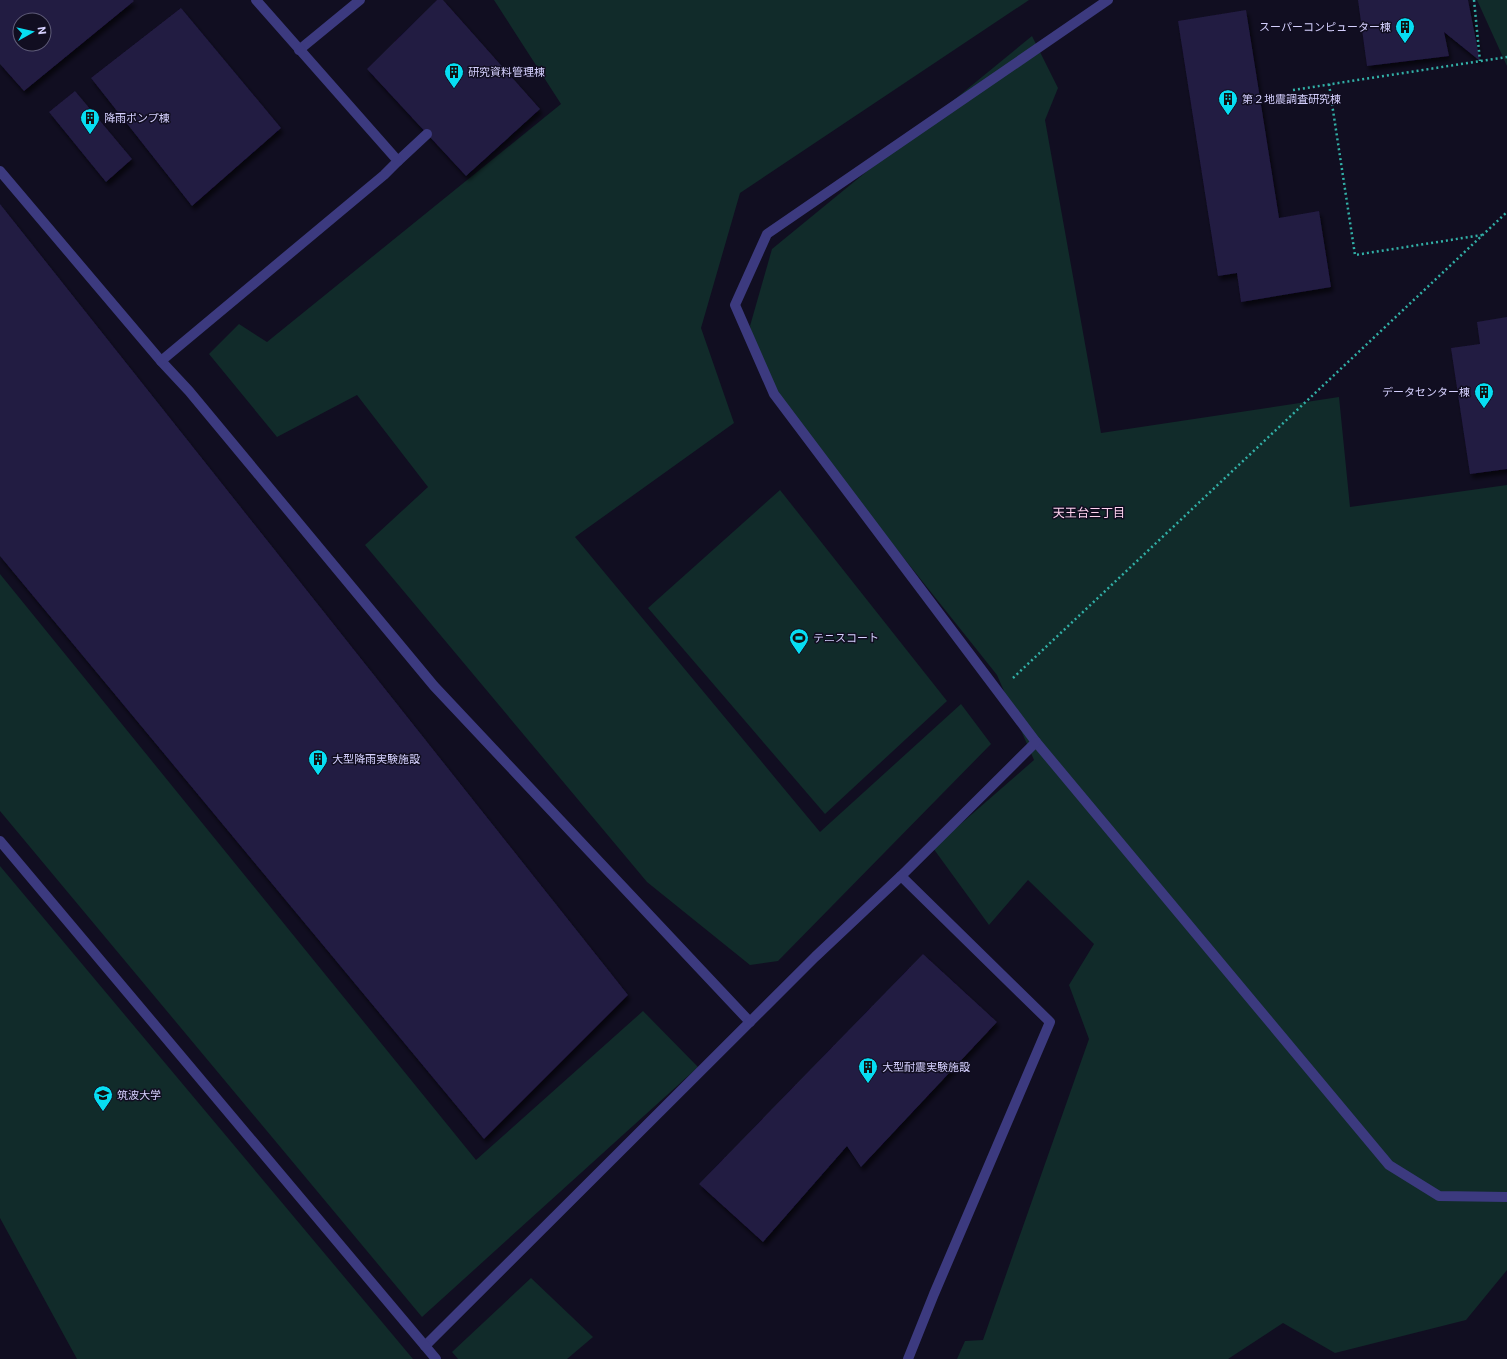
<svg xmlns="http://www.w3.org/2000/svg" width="1507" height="1359" font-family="Roboto,'Noto Sans JP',sans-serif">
<defs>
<filter id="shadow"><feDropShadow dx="2.5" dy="4.5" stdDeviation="2" flood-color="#0009"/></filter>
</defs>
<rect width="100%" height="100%" fill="#110e21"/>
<g fill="#112b2a">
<path d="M494 0H1029L740 193 701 328 734 423 575 537 820 832 961 704 991 744 778 961 750 965 647 882 365 545 428 487 357 395 277 437 209 354 239 324 267 342 561 104Z"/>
<path d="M1477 0H1507V66Z"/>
<path d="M1032 36 1058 88 1045 120 1101 433 1339 397 1350 507 1507 485V1270L1466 1320 1335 1353 1283 1323 1228 1359H957L965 1341 983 1340 1089 1039 1069 985 1094 944 1028 880 989 925 933 848 1034 760 997 675 765 384 750 326 772 249Z"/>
<path d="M780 490 947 701 825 814 648 608Z"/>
<path d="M0 574 476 1160 643 1011 698 1067 422 1317 0 811Z"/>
<path d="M0 866 413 1359H77L0 1218Z"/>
<path d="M531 1278 593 1337 567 1359H458L452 1352Z"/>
</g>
<g fill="#221b42" fill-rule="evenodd" filter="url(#shadow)">
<path d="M0 0H133L134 1 24 91 0 64ZM20 20H44V44H20Z"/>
<path d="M437 0H443L540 109 466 176 367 69Z"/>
<path d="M1358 0H1468L1480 61 1444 32 1449 56 1367 66Z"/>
<path d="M181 8 281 128 192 206 91 78Z"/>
<path d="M1246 10 1279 218 1319 211 1331 287 1241 302 1237 273 1218 276 1178 21Z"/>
<path d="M75 91 132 159 106 182 49 112Z"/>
<path d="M0 204 628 995 484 1139 0 556Z"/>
<path d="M1507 317V469L1470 474 1451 348 1480 344 1477 322Z"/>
<path d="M923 954 997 1022 861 1167 847 1146 763 1242 699 1184Z"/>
</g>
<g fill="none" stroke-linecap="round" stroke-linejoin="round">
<g stroke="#32b0a7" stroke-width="2.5" stroke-dasharray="2 3" stroke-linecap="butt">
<path d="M1474 0 1480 61"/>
<path d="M1329 84 1355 255 1482 235"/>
<path d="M1293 90 1507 57"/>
<path d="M1013 678 1507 212"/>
</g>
<g stroke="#3c3a7f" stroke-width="10">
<path d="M1108 0 767 234 735 305 774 394 1036 742 1389 1165 1439 1196 1507 1197"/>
<path d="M299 50 360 0"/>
<path d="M398 161 427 134"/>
<path d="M0 171 161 361 189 391 434 686 750 1022"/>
<path d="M161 361 384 175 398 161 256 0"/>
<path d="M901 876 1050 1022 934 1294 908 1359"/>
<path d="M425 1346 815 957 901 876 1036 742"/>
</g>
<path stroke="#3c3a7f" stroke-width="10" d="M0 841 436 1359"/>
</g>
<defs>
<g id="building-pin" transform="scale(1)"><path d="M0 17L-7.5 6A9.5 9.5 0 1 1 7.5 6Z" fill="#07ddf2" stroke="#110e21"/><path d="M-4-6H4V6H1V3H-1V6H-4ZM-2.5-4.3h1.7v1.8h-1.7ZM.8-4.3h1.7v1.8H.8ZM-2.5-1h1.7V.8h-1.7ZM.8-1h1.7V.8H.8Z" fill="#111"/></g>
<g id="stadium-pin" transform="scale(1)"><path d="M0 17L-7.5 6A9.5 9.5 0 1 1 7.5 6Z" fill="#07ddf2" stroke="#110e21"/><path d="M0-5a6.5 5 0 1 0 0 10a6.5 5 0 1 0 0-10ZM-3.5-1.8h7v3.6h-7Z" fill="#111"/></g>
<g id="university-pin" transform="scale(1)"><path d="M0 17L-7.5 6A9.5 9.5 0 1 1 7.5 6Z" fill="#07ddf2" stroke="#110e21"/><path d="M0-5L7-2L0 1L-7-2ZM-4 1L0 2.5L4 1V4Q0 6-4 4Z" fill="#111"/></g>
</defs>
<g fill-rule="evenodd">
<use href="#building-pin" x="1405" y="27"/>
<use href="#building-pin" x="454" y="72"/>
<use href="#building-pin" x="1228" y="99"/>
<use href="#building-pin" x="90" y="118"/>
<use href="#building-pin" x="1484" y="392"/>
<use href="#stadium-pin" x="799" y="638"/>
<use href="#building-pin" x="318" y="759"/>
<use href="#building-pin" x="868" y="1067"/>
<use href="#university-pin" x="103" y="1095"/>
</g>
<g text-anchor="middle" stroke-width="3" stroke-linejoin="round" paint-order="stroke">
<g font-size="11" fill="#d5d0fe" stroke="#110e21" text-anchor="start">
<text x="1391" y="31" text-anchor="end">スーパーコンピューター棟</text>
<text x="468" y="76">研究資料管理棟</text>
<text x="1242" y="103">第２地震調査研究棟</text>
<text x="104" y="122">降雨ポンプ棟</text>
<text x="1470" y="396" text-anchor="end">データセンター棟</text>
<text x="813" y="642">テニスコート</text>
<text x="332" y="763">大型降雨実験施設</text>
<text x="882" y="1071">大型耐震実験施設</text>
<text x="117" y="1099">筑波大学</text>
</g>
<g font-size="12" fill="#fed2ee" stroke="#110e21">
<text x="1089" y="517">天王台三丁目</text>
</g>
</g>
<g transform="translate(32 32) rotate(82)"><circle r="19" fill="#110e21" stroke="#5f5c79"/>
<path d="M0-3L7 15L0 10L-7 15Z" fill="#07ddf2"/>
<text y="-6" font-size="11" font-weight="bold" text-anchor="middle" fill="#d5d0fe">N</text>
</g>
</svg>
